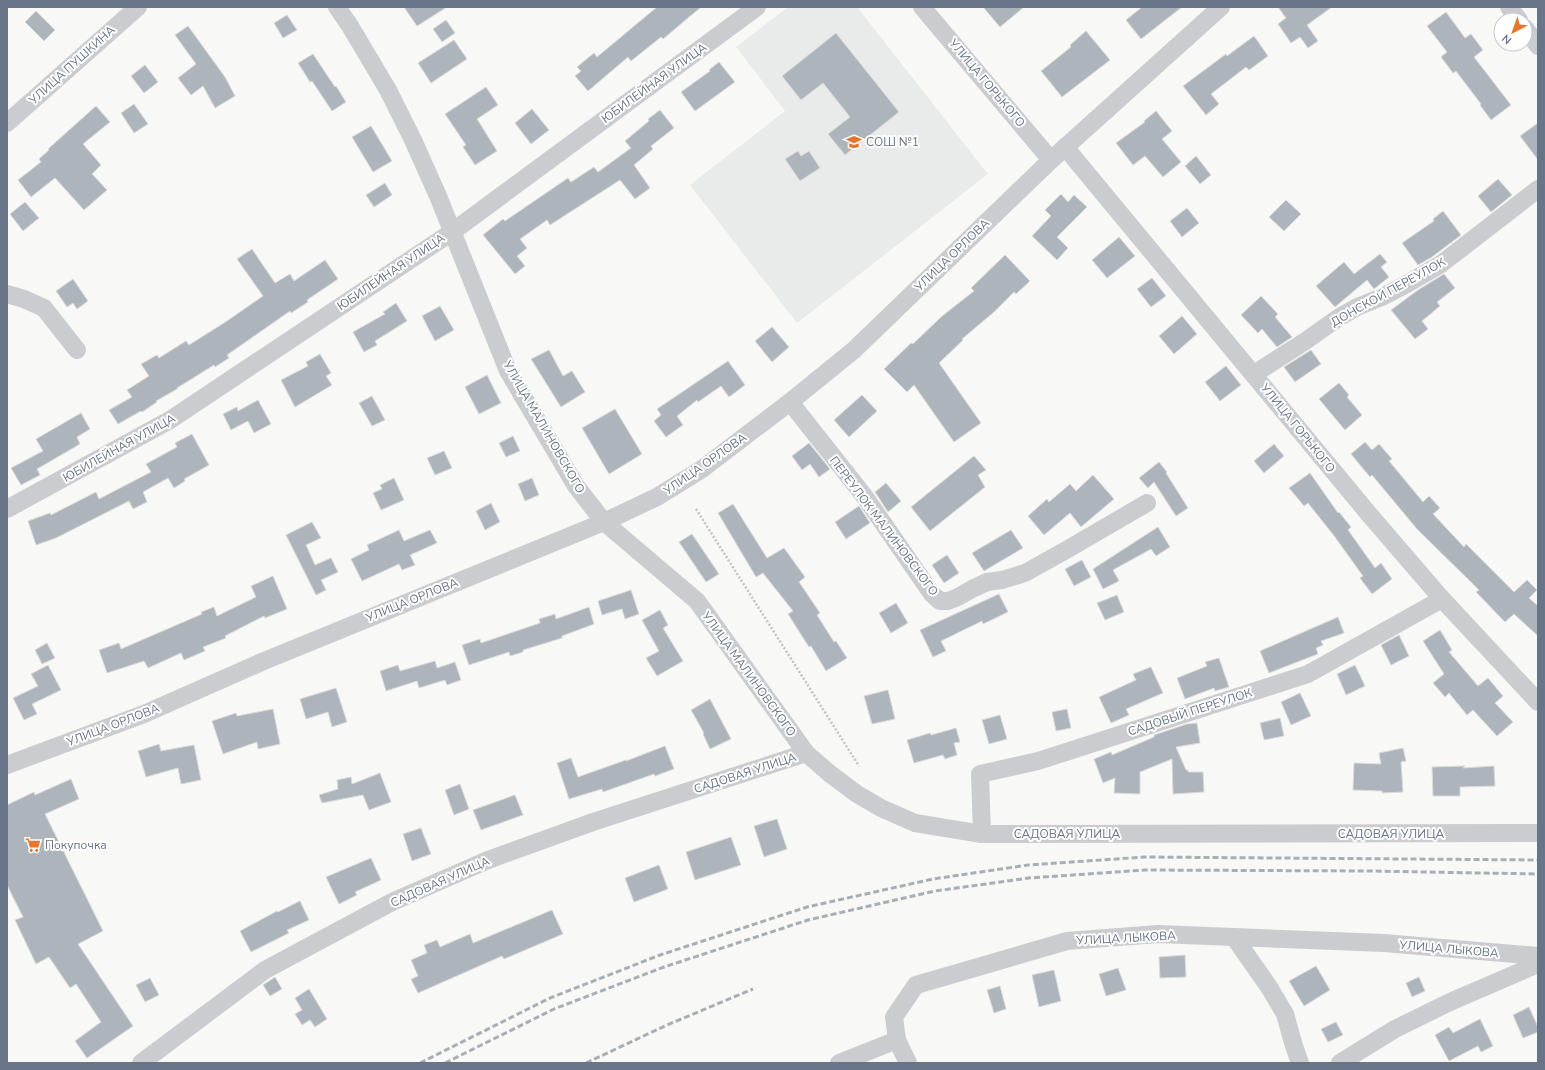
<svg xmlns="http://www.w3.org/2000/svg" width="1545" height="1070" font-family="'Nunito Sans',sans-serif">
<rect width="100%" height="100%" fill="#f8f9f6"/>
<path fill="#e9eaea" d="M788 7H857L988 174 797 323 690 185 785 111 736 47Z"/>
<g fill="#adb4bc" stroke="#dadbd9">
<path d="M404 7H447L417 26Z"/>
<path d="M657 7H701L663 39 661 37 631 61 628 57 588 91 575 76 581 71 577 67 594 53 597 57Z"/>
<path d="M983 7H1024L1000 27Z"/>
<path d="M1142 7H1182L1141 39 1126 20Z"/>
<path d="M1278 7H1332L1307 25 1318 41 1308 48 1300 37 1291 43 1278 24 1286 18Z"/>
<path d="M36 11 55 30 44 41 25 22Z"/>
<path d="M1446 12 1465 38 1471 34 1483 50 1474 57 1511 105 1491 120 1480 105 1481 104 1456 71 1453 73 1441 57 1447 52 1427 26Z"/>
<path d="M287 15 297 30 283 38 274 23Z"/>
<path d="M446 20 455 33 442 42 433 29Z"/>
<path d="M188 26 225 77 235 96 215 108 203 86 191 95 178 78 196 64 175 35Z"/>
<path d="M1086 31 1110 60 1062 97 1041 71 1071 47 1070 45Z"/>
<path d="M836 33 899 112 845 155 828 134 850 117 823 83 801 100 782 76Z"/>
<path d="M1254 36 1268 56 1249 70 1246 67 1211 94 1219 104 1206 115 1183 86 1226 54 1227 56Z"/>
<path d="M454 40 467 59 431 83 418 63Z"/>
<path d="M313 54 335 87 336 86 346 102 332 111 312 81 310 82 298 63Z"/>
<path d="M719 62 735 82 695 111 681 92 710 71 709 70Z"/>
<path d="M145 65 158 82 144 93 131 76Z"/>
<path d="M486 87 498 105 477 119 497 151 475 165 463 147 466 145 445 114Z"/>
<path d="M134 104 148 124 134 133 121 113Z"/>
<path d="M96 106 110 122 83 144 101 165 92 174 107 190 84 210 55 178 31 197 18 180 41 162 39 159 49 150 48 149Z"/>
<path d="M532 109 549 130 531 144 515 123Z"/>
<path d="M660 110 674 128 651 146 653 149 634 165 650 188 635 199 620 180 550 225 547 220 520 239 527 248 517 256 525 266 515 274 483 235 503 219 505 221 568 178 571 182 594 167 598 172 631 148 625 141 649 121 648 119Z"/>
<path d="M1156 111 1172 131 1162 139 1181 162 1163 177 1145 156 1133 165 1116 143 1145 122 1144 121Z"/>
<path d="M1538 123V160L1520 136Z"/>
<path d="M371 126 392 161 373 172 352 137Z"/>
<path d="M798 151 801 156 809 151 820 168 800 181 785 159Z"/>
<path d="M1196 156 1211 175 1200 184 1185 166Z"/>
<path d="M1498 179 1512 195 1491 212 1478 196Z"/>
<path d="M385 183 392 195 374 207 366 195Z"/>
<path d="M1061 194 1068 202 1074 195 1087 207 1057 237 1068 248 1057 260 1032 236 1051 216 1045 210Z"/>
<path d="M1286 200 1301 214 1284 231 1269 217Z"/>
<path d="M25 202 39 218 23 231 10 214Z"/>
<path d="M1187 208 1199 223 1182 237 1170 221Z"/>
<path d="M1443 211 1461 235 1432 257 1418 265 1402 243 1434 221 1433 219Z"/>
<path d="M1119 237 1135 256 1107 278 1092 260Z"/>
<path d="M252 249 275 283 290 274 294 281 325 260 338 279 307 300 308 302 291 313 290 311 227 355 229 358 215 367 214 365 177 388V389L156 401 157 402 142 412 141 411 118 424 109 410 132 397 127 390 149 376 141 364 157 355 159 358 186 341 189 345 227 321 263 296 237 259Z"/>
<path d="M1380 254 1387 262 1381 267 1389 277 1374 289 1367 280 1335 307 1316 286 1344 262 1354 274Z"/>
<path d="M1005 255 1030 281 1016 294 1014 292 994 312 962 339 963 340 939 363 981 423 954 442 914 385 907 392 884 369 911 343 913 344 941 317 974 291 971 288Z"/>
<path d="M1444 274 1455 288 1437 302 1440 306 1422 321 1428 329 1415 339 1391 310 1418 290Z"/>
<path d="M1152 278 1166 296 1151 307 1137 289Z"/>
<path d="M73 279 88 301 77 309 73 303 67 307 56 291Z"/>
<path d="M1261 296 1278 314 1275 317 1292 337 1277 347 1262 329 1258 333 1241 315Z"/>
<path d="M396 303 407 321 375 341 377 345 364 352 353 332 385 314 383 312Z"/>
<path d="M440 306 454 330 435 341 422 316Z"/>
<path d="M1182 316 1197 334 1174 354 1159 336Z"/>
<path d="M772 327 789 347 772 362 755 341Z"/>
<path d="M549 350 563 376 572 371 585 392 561 407 531 359Z"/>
<path d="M1311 350 1321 364 1295 382 1284 367Z"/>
<path d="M320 354 331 373 326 376 332 385 295 407 281 380 308 366 306 362Z"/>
<path d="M728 361 745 385 729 397 721 386 698 402 697 400 677 416 683 425 666 437 654 421 661 415 657 409Z"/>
<path d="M1226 366 1241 385 1220 401 1205 382Z"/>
<path d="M487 375 501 403 479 414 465 387Z"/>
<path d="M1339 383 1349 395 1347 397 1362 415 1345 430 1319 399Z"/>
<path d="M862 395 877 411 849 437 834 420Z"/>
<path d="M372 396 385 420 372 426 359 403Z"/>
<path d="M258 400 271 424 254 433 248 421 231 430 223 414 237 407 238 411Z"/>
<path d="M615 409 642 454 609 474 582 428Z"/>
<path d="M81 413 90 429 77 437 80 444 37 469 40 475 21 485 11 468 43 451 36 439Z"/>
<path d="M192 434 209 465 184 479 185 481 174 488 168 478 143 492 147 502 133 509 129 501 56 538 36 545 28 521 50 513 51 515 96 492 99 499 151 472 146 464 177 447 175 443Z"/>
<path d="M513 436 520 451 506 457 499 443Z"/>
<path d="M1365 442 1372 450 1379 444 1392 459 1389 461 1423 502 1429 496 1440 508 1433 514 1464 547 1466 544 1514 592 1527 580 1537 590 1529 598 1538 606V636L1514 614 1505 622 1476 592 1479 590 1417 529 1372 475 1370 477 1351 454Z"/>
<path d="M809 443 830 469 819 477 810 464 802 470 792 456Z"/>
<path d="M1274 444 1284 456 1264 473 1254 461Z"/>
<path d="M444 451 452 468 435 475 427 458Z"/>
<path d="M974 456 986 470 978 475 985 487 930 531 911 507Z"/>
<path d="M1159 462 1167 472 1166 473 1188 508 1176 516 1154 482 1148 488 1139 478Z"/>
<path d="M1310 473 1338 513 1339 512 1351 527 1348 530 1375 568 1381 563 1392 579 1372 594 1360 578 1363 576 1335 537 1308 503 1304 506 1289 488Z"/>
<path d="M1093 475 1114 499 1081 527 1070 513 1044 535 1028 516 1047 499 1049 502 1070 484 1076 491Z"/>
<path d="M394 478 404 500 381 510 373 493 382 489 380 485Z"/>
<path d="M532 478 539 495 525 501 518 484Z"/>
<path d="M886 483 901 501 888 512 875 492Z"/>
<path d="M491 503 500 522 485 530 476 511Z"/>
<path d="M733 504 767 558 784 548 805 577 799 582 820 613 817 615 834 642 836 641 847 658 826 671 811 646 809 647 788 614 793 611 763 573 756 577 718 513Z"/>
<path d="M859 506 870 523 846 539 835 522Z"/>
<path d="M312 522 321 538 306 545 315 565 331 558 338 572 321 580 326 590 316 595 286 535Z"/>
<path d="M1158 527 1170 547 1156 556 1151 549 1113 570 1119 581 1103 589 1093 569Z"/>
<path d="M399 530 404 541 430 530 437 543 410 555 415 565 402 570 399 564 362 581 351 559 369 550 367 545Z"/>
<path d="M1011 530 1023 548 984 571 972 553Z"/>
<path d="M692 534 719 574 706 582 679 542Z"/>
<path d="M947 555 959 573 944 583 932 565Z"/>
<path d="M1082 560 1091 577 1074 586 1065 569Z"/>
<path d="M273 576 287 609 265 618 264 616 225 636 226 638 203 647 205 651 184 660 181 653 148 668 144 661 107 673 99 650 119 643 121 649 202 614 201 612 214 607 217 616 256 597 251 586Z"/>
<path d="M631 590 639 614 625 619 622 609 602 615 598 601Z"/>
<path d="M999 594 1008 612 983 624 982 621 941 641 946 651 933 657 920 630Z"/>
<path d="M1117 595 1124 612 1105 620 1097 603Z"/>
<path d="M896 603 908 623 891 633 879 613Z"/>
<path d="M589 607 594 624 562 636V638L523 650V652L510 656 509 652 469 665 462 645 480 639 481 643 540 623 539 619 555 614 556 619Z"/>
<path d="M660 610 668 625 663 628 683 661 657 676 646 658 659 651 642 620Z"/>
<path d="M1338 617 1344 633 1321 641 1323 645 1316 648 1318 654 1269 673 1260 651Z"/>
<path d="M1440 630 1452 650 1449 652 1478 686 1488 678 1503 696 1495 703 1513 722 1497 736 1473 710 1467 715 1449 693 1445 697 1433 683 1444 674 1423 641Z"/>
<path d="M1399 635 1409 656 1391 665 1381 645Z"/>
<path d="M47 643 55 658 42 664 35 650Z"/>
<path d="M1219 658 1229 687 1215 691 1214 688 1185 699 1177 678 1207 666 1205 662Z"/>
<path d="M435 661 437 668 455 662 461 680 447 685 445 680 419 688 417 681 386 691 380 671 398 665 400 671Z"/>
<path d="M48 665 61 690 32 704 37 714 24 720 13 698 38 686 31 674Z"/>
<path d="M1355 665 1365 686 1346 695 1337 674Z"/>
<path d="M1151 667 1163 693 1126 709 1129 715 1111 723 1099 697 1136 680 1133 674Z"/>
<path d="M336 688 347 722 332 727 328 712 306 719 300 699Z"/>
<path d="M888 690 895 719 872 724 864 696Z"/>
<path d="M1300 693 1311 716 1291 725 1281 702Z"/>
<path d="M710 699 731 739 710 749 703 734 704 733 691 710Z"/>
<path d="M273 709 280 744 258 749 257 742 223 754 212 721 236 713 237 716Z"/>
<path d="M1067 709 1071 728 1056 731 1052 712Z"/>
<path d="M1000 715 1007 739 989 744 982 720Z"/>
<path d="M1280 718 1284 736 1264 740 1260 723Z"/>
<path d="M1197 723 1200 743 1176 747 1186 770H1188V772H1203L1204 792 1173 794 1172 759 1140 772V794L1114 793 1115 778 1103 783 1094 759 1111 752 1112 755 1154 737V735L1187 724Z"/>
<path d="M956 728 960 742 954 743 957 755 945 759 943 755 914 763 907 740 930 733 931 735Z"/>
<path d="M159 744 161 751 194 745 201 780 181 784 178 768 146 777 138 751Z"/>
<path d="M665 746 674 769 655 776 654 774 603 792 602 789 569 799 557 763 571 758 578 777 626 760V761Z"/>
<path d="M1403 748 1406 761 1401 762 1403 792 1382 793V791L1353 790 1354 763 1381 764 1379 753Z"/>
<path d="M1465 766 1463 768 1494 766 1495 786 1460 787V796H1433L1432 767Z"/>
<path d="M380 773 391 802 369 810 363 795 322 803 319 795 338 789 337 780 351 777 352 784Z"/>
<path d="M71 779 79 799 45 814 103 931 78 944 133 1026 87 1058 75 1041 101 1022 76 984 70 988 49 957 36 964 15 920 23 917 7 885V805L34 792 35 795Z"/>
<path d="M460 784 469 809 454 815 445 790Z"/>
<path d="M515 795 523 815 481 830 473 810Z"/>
<path d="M777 819 787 849 764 857 754 826Z"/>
<path d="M421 828 431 854 412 861 403 834Z"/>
<path d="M731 837 741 865 695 880 686 852Z"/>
<path d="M371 858 381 880 355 892 357 895 339 904 326 877Z"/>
<path d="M659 865 668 889 634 902 625 878Z"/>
<path d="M300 901 309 920 287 930 289 933 251 952 240 931 277 911 278 912Z"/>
<path d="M552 910 563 934 504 959 502 956 418 993 411 979 418 976 411 960 427 953 424 945 437 940 440 947 470 934 473 943Z"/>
<path d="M1185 955 1186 977 1160 978 1159 957Z"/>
<path d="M1316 966 1330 990 1304 1006 1289 981Z"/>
<path d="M1118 968 1126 990 1106 996 1099 974Z"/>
<path d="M1054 970 1061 1001 1039 1007 1032 975Z"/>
<path d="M275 977 282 989 270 996 263 985Z"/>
<path d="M1419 977 1425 991 1412 997 1406 983Z"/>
<path d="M150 978 159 995 145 1002 136 985Z"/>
<path d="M1000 986 1006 1009 994 1013 987 990Z"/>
<path d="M309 989 327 1019 315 1027 310 1020 302 1025 295 1014 302 1010 295 998Z"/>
<path d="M1529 1007 1538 1027V1032L1523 1038 1513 1015Z"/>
<path d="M1480 1019 1493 1046 1481 1052 1478 1046 1449 1061 1435 1035 1449 1027 1453 1033Z"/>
<path d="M1336 1022 1343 1035 1328 1042 1321 1029Z"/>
</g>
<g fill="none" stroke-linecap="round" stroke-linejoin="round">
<path stroke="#c1c2c5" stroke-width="2.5" stroke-dasharray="2 2" stroke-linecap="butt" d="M696 509 859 766"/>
<g stroke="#caccd0" stroke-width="18">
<path d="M337 7 350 26 388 90 413 140 438 196 508 371 576 486 604 522 697 601 806 753 829 773 857 794 881 808 915 823 982 834 1538 833"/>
<path d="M922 7 1051 160"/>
<path d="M1509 7 1519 20"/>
<path d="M1525 28 1538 46"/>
<path d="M7 123 138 7"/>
<path d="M1065 147 1368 513 1442 599 1538 702"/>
<path d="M7 294 24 299 44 308 77 350"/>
<path d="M1254 374 1304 342 1338 318 1357 307 1382 297 1405 285 1441 264 1538 189"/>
<path d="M790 402 865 497 932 594 940 601H948L958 597 972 589 987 582 1002 580 1025 573 1068 549 1147 503"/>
<path d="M7 509 170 420 452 232 757 7"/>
<path d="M7 765 144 714 264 661 604 522 657 497 702 469 790 402 854 350 1051 160 1221 7"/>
<path d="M982 834 980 774 1038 761 1308 674 1442 599"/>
<path d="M1234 937 1269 987 1285 1014 1294 1046 1300 1063"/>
<path d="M141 1063 265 970 392 902 488 860 593 822 806 753"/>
<path d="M839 1063 897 1040"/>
<path d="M908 1063 897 1040 894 1017 916 985 1067 941 1158 934 1384 943 1538 956"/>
<path d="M1340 1063 1395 1029 1450 1002 1538 964"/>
</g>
<g stroke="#a9adb4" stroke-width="3" stroke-dasharray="6 3" stroke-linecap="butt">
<path d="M420 1063 550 998 660 955 807 907 933 879 1028 865 1145 857 1538 860"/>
<path d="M445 1063 554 1009 664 967 808 920 935 891 1029 878 1145 870 1369 871 1538 874"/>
<path d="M586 1063 667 1025 753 989"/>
</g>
</g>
<defs>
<g id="school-bare" transform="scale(1.2)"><path d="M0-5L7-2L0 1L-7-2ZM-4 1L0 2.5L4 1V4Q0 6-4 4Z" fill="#e4772b" stroke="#fff" stroke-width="2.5" paint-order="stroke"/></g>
<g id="supermarket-bare" transform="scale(1.2)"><path d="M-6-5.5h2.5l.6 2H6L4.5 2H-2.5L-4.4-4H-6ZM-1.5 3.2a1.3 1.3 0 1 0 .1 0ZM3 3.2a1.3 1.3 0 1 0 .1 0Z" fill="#e4772b" stroke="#fff" stroke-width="2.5" paint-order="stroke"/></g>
</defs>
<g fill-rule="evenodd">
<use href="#school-bare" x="854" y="142"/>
<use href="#supermarket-bare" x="33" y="845"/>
</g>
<g text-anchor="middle" stroke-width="4" stroke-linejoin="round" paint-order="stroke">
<g font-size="12" fill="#687488" stroke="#fff">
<text transform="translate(72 65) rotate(-42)" y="4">УЛИЦА ПУШКИНА</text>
<text transform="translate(654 83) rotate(-36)" y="4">ЮБИЛЕЙНАЯ УЛИЦА</text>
<text transform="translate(987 83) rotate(50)" y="4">УЛИЦА ГОРЬКОГО</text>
<text transform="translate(952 255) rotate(-44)" y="4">УЛИЦА ОРЛОВА</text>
<text transform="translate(391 272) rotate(-34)" y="4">ЮБИЛЕЙНАЯ УЛИЦА</text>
<text transform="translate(1388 292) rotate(-29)" y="4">ДОНСКОЙ ПЕРЕУЛОК</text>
<text transform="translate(544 427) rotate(60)" y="4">УЛИЦА МАЛИНОВСКОГО</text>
<text transform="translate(1298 428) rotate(51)" y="4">УЛИЦА ГОРЬКОГО</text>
<text transform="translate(119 448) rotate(-29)" y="4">ЮБИЛЕЙНАЯ УЛИЦА</text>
<text transform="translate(705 464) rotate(-35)" y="4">УЛИЦА ОРЛОВА</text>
<text transform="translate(884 526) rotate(53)" y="4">ПЕРЕУЛОК МАЛИНОВСКОГО</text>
<text transform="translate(412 600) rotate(-22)" y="4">УЛИЦА ОРЛОВА</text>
<text transform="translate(749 674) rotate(54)" y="4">УЛИЦА МАЛИНОВСКОГО</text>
<text transform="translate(1190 712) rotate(-18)" y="4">САДОВЫЙ ПЕРЕУЛОК</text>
<text transform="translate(113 725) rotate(-21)" y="4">УЛИЦА ОРЛОВА</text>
<text transform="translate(745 773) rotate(-18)" y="4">САДОВАЯ УЛИЦА</text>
<text x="1067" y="838">САДОВАЯ УЛИЦА</text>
<text x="1391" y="838">САДОВАЯ УЛИЦА</text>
<text transform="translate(440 882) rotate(-24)" y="4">САДОВАЯ УЛИЦА</text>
<text transform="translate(1126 938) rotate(-3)" y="4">УЛИЦА ЛЫКОВА</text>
<text transform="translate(1449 949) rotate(5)" y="4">УЛИЦА ЛЫКОВА</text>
</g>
<g font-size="12" fill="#687488" stroke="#fff" text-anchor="start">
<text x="866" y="146">СОШ №1</text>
<text x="45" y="849">Покупочка</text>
</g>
</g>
<rect width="1545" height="1070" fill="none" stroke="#687488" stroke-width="16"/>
<g transform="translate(1513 32) rotate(221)"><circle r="19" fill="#ffffff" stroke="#c3c7cf"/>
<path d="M0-3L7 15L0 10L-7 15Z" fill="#e4772b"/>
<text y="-6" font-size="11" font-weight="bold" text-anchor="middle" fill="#687488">N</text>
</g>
</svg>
